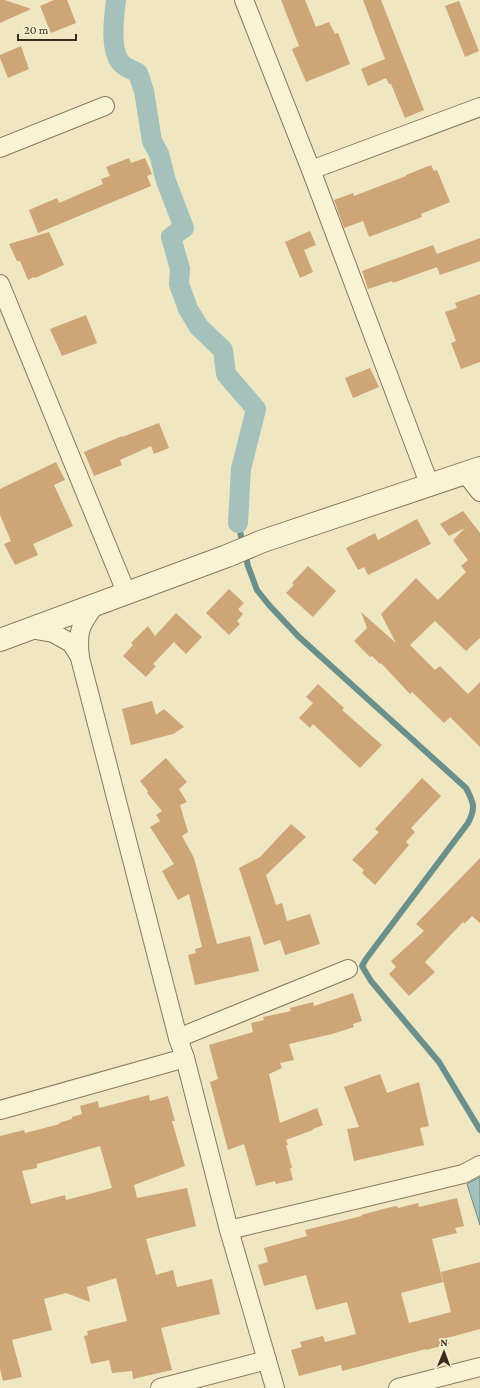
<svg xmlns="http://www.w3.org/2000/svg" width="480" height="1388" font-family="'Crimson Pro',serif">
<rect width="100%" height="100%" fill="#efe7c2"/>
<path fill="#a4c1bc" stroke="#6b908b" d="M480 1177V1225L467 1184Z"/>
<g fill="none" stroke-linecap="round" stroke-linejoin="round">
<path stroke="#6b908b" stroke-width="6" d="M238 523 248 566 257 590 269 605 298 636 466 788C474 803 476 808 468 823L366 959 362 966 371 981 439 1062 480 1130"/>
<path stroke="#a4c1bc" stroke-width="20" d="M116 0C114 16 109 52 122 64 126 68 133 70 138 73L144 91 152 141 159 154 166 181 184 228 171 237 180 269 179 284 188 309 199 327 223 350 226 374 256 409 241 469 238 523"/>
</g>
<g fill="#cea577" fill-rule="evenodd">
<path d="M0 0H5L31 9 0 23Z"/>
<path d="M54 0H67L76 23 51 33 40 6Z"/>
<path d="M281 0H305L316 27 329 22 335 34 338 33 350 64 306 82 292 49 299 46Z"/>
<path d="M363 0H381L424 110 405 118 391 84H389L386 78 368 86 361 69 385 59Z"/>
<path d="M459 1 479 51 465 57 445 6Z"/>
<path d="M21 46 29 69 8 78 0 58V55Z"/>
<path d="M129 158 131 163 145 158 152 174 147 176 151 186 38 233 29 210 57 198 59 203 103 184 101 179 110 176 106 167Z"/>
<path d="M431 165 434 171 437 170 450 202 421 214 422 217 369 237 363 221 344 228 334 200 353 193 354 196 406 176V175Z"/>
<path d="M310 231 316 245 304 250 313 272 300 278 285 242Z"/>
<path d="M49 232 64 265 35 278 34 277 28 280 20 261H17L9 244Z"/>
<path d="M480 238V261L440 275 437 267 393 283 392 281 368 289 362 271 433 245 437 254Z"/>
<path d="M480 294V362L461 369 451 343 456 341 445 312 457 308 455 303Z"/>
<path d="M86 315 97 343 62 356 50 329Z"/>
<path d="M370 368 379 387 353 398 345 378Z"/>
<path d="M159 423 169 448 154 454 151 446 120 460 122 465 94 476 84 452 122 436V437Z"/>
<path d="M56 462 65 480 54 485 73 526 33 544 38 555 15 565 4 544 11 541 0 515V489Z"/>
<path d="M463 511 480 533V638L466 651 435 621 410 645 435 670 440 666 468 694 480 682V747L450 717 444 723 412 692 410 694 381 663 380 664 372 656 370 657 354 641 367 628 361 612 396 643 381 614 416 578 438 600 466 572 461 566 468 560 453 540 465 528 449 536 440 524Z"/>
<path d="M417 519 431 544 368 575 364 567 358 570 346 548 375 533 378 540Z"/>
<path d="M308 566 336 591 313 617 286 593 294 585 292 583Z"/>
<path d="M229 589 244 603 238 609 243 614 237 621 240 624 229 635 206 613Z"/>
<path d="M176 613 202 637 186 654 174 642 153 664 156 666 146 677 123 656 133 645 131 643 148 626 155 636Z"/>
<path d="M318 684 344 708 342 710 382 745 360 768 313 724 310 728 299 718 313 703 306 697Z"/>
<path d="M152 701 156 715 164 709 184 727 173 734 131 745 122 709Z"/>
<path d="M166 758 187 782 179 789 187 802 180 805 188 832 182 836 194 858 217 944 250 936 259 971 195 985 188 955 196 953 195 949 202 947 189 894 178 900 162 871 174 864 150 827 160 821 156 815 162 811 147 793 148 791 140 781Z"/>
<path d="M422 778 441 796 411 828 415 832 406 842 409 845 375 885 362 873 364 870 352 860 379 832 375 829Z"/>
<path d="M291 824 306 837 266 875 276 905 282 903 287 921 310 914 320 944 285 955 280 940 264 945 239 868 260 857Z"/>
<path d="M480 858V923L472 916 465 923 463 922 425 962 435 972 409 996 389 974 396 967 391 961 424 931 416 924Z"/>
<path d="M353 993 362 1021 353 1024 354 1027 332 1034 289 1044 294 1060 280 1063 282 1068 269 1074 280 1123 317 1108 323 1125 313 1129V1130L286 1140 288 1145H286L292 1168H290L293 1180 276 1184 275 1181 256 1186 244 1144 228 1150 210 1082 218 1079 209 1045 253 1032 251 1023 264 1020 263 1017 291 1011 290 1008 313 1002 314 1006Z"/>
<path d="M380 1074 387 1093 419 1082 429 1126 420 1128 424 1145 354 1161 347 1129 359 1127 344 1087Z"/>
<path d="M149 1095 150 1101 168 1096 175 1121H172L185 1166 134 1185 137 1198 187 1188 196 1226 146 1239 156 1275 173 1270 177 1287 212 1279 220 1314 161 1328 172 1370 133 1379 132 1371 112 1373 109 1360 91 1364 84 1336 88 1335 87 1331 127 1321 116 1278 87 1287 90 1302 66 1293 44 1299 52 1330 12 1340 22 1377 3 1381 0 1369V1136L24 1130 25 1133 60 1124 59 1123 72 1119V1117L82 1114 80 1106 98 1101 99 1108ZM100 1146 112 1188 66 1200 65 1195 31 1204 22 1171 37 1168V1164Z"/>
<path d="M457 1198 464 1226 455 1228 457 1233 432 1239 443 1282 401 1293 409 1323 451 1312 441 1272 480 1262V1329L447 1338 449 1344 426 1350V1349L342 1371 341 1365 299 1376 291 1350 302 1347 300 1342 323 1336 325 1342 356 1334 347 1302 316 1310 306 1275 264 1286 258 1265 268 1262 264 1248 307 1236 305 1230 362 1216 361 1215 387 1208 397 1206 398 1208 418 1203 419 1207Z"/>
</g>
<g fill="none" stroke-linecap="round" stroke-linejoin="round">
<g stroke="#897859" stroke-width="20">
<g id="minor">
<path d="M244 0 311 170 430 486"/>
<path d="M0 148 105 106"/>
<path d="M311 170 480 107"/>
<path d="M0 284 126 592"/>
<path d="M466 474 480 492"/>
<path d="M96 604C80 625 77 631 80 658L178 1038 185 1058 229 1230 275 1388"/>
<path d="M30 629 53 633 71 643 80 657"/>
<path d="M178 1038 348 969"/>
<path d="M0 1110 185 1058"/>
<path d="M229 1230 463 1174 480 1165"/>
<path d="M160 1388 267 1360"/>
<path d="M398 1388 480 1367"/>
</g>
</g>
<g stroke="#897859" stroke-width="24">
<path id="tertiary" d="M0 640 227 556 263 541 480 468"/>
</g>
<use href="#minor" stroke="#f9f3d5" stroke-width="18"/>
<use href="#tertiary" stroke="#f9f3d5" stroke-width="22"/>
</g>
<g transform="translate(444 1352) rotate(1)" stroke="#f6f0d1" stroke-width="3" paint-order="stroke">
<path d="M0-3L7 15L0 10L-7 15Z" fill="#382d1d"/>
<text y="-6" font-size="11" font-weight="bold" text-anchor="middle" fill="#382d1d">N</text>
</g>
<path d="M18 34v6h58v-6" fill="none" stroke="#382d1d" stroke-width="2"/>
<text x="24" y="34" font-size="12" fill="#382d1d" stroke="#f6f0d1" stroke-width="3" paint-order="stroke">20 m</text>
</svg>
